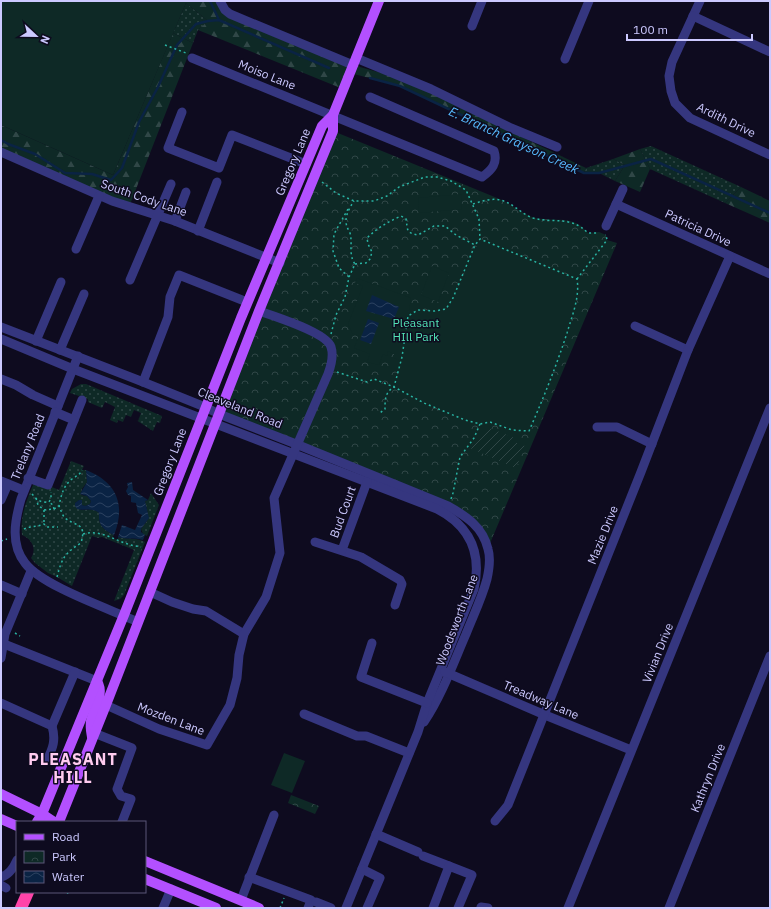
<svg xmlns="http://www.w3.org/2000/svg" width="771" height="909" font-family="'IBM Plex Sans',sans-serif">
<defs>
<pattern id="grass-dots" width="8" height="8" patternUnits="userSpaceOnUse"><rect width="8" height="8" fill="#0e2926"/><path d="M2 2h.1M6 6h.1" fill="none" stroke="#304747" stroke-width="1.8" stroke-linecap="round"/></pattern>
<pattern id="forest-firs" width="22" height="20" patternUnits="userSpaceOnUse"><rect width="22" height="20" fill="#0e2926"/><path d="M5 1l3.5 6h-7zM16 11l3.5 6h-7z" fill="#304747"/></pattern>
<pattern id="park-crowns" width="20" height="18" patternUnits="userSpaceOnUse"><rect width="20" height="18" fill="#0e2926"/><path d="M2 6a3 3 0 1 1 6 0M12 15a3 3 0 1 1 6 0" fill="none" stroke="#304747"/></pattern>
<pattern id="garden-furrows" width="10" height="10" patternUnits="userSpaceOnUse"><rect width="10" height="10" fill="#0e2926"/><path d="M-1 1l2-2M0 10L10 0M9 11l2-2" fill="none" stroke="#304747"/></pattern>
<pattern id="water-waves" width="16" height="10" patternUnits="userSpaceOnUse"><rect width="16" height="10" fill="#0a2344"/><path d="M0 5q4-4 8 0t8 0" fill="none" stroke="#2c4260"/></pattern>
</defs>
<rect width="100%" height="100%" fill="#0e0b1f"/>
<g fill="url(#grass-dots)">
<path d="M186 3 208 21 198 30 193 43 173 33Z"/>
<path d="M651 146 741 187 725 203 650 169 640 149Z"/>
<path d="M613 159 625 165 615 181 599 173H584L586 168Z"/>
<path d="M81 384H86L162 416 160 423 157 422 153 431 136 420 138 421 141 413 134 410 131 417 126 415 123 422 118 420 117 423 110 420 115 407 105 402 102 408 88 402V399L70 393 72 389Z"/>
<path d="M71 461 84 466 82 470H86L87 482 82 489 81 495 87 496 91 501 90 504 85 506 82 505 79 500 75 503 81 510C88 510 94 508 99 513 98 525 103 530 114 535L112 538 118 540V537C127 540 136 537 145 542L124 595 120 599 114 601 134 550 102 537 98 538 92 536 72 586 57 577 48 573 35 563 31 558C37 549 32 539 22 535 20 514 27 500 35 480L59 490Z"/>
<path d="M151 493 159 505 147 536 143 534 141 529 147 521 148 514 145 501 148 500Z"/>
</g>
<g fill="url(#forest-firs)">
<path d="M186 1H223L226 13 353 65 399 78 586 168 584 173 400 86 350 73 343 89 198 30 208 21 186 3Z"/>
<path d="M173 33 193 43 129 207 1 152V125L113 175Z"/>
<path d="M640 149 650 169 640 192 615 181 625 165 613 159Z"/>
<path d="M741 187 770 201V223L725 203Z"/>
</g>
<g fill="url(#park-crowns)">
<path d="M333 131 502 200C512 205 521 213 532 217 547 222 568 216 581 226 583 228 586 231 588 233L599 232 606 235 607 240 617 243 488 548 467 516 219 414Z"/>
<path d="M291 795 319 806 315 814 288 803Z"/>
</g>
<path fill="url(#garden-furrows)" d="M485 427H487L517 439V443L525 446 516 468 470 448Z"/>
<g fill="#0e2926">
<path d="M1 1H186V3L113 175 1 125Z"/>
<path d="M461 194 462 209 419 213 418 198Z"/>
<path d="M480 239 577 279C580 297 572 316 567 333 556 367 543 399 529 431L512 430 490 422 480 424 465 420 424 403 394 387 401 361 394 358V354L388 351 387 356 383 354 379 365 367 362 370 354 354 348 359 336 352 333 348 324 363 286 355 283 357 278 411 298 408 316 418 310 435 311 446 309 453 298Z"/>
<path d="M432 266 449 273 438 302 421 295Z"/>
<path d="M284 753 305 761 292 793 271 785Z"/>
</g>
<g fill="url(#water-waves)">
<path d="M372 295 399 307 394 319 366 311Z"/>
<path d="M368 319 379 323 371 344 360 340Z"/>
<path d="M86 470C117 482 126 505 114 535 103 530 98 525 99 513 93 507 84 511 77 509L75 506V503L79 500H82V505L85 506 90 504 91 501 87 496 80 494 87 482Z"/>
<path d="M132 482 133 490 148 500 145 501 149 518 141 529V532L145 535 143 540C134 537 126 540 118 537L122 525 135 530 142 515 138 513 136 503 131 502V496L128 495 126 491 128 487 127 483Z"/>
</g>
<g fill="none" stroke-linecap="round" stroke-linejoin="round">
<g stroke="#0a2344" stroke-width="2.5">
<path d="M210 1 219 20"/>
<path d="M370 78 400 86 584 173H599L651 159 770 213"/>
<path d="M1 140 8 144 35 154 65 173 92 174 111 180 122 168 139 122 158 87 177 45 196 24 208 21 219 20 329 68"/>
</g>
<g stroke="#29b3a3" stroke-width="1.5" stroke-dasharray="2 3" stroke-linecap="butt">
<path d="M165 45 186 53"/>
<path d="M322 182 336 193 354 201H374L387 196 399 187 425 177H437L451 181 466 190 479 219 480 239"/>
<path d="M473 204C482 201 491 198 500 200 512 202 521 214 533 218 554 224 570 215 588 233H599"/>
<path d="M348 209 334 234 333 251 339 268 349 277"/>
<path d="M355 264 366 263 370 259 372 252 368 244 367 238C377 228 388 222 401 216L406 219C408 229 405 233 418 235L434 226H445L456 235 475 245 453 298 446 309 435 311 418 310 408 316 402 357 394 387C385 392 385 400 385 409L380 413"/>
<path d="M577 279 607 240 606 235H605"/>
<path d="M331 334 336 315 345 297 349 277 355 264C348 254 353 244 350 233 348 229 346 226 346 221 346 214 350 207 354 201"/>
<path d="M337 372 367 382 374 379 394 387 424 403 465 420 480 424 490 422 512 430 529 431C543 399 556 367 567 333 572 316 580 297 577 279L480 239 475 245"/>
<path d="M32 494C37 500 41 503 49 502L51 498V492"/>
<path d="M36 498 38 505 44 510V524"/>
<path d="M451 499 453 493 460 457 474 438 480 424"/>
<path d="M54 509 59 506C61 496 63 486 72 479 76 476 80 475 82 470"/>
<path d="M44 510 54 509 53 505 49 502"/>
<path d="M24 529C30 526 37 527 44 524L47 527H58"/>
<path d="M83 534C101 529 115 541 131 545 134 546 138 546 141 547"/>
<path d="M1 541 7 539"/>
<path d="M57 577C62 558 64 554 81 543 87 522 76 527 65 518 62 515 61 510 59 506"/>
<path d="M15 633 20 636"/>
<path d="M67 892 68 894"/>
<path d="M280 908 284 898"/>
</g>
<g stroke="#35367f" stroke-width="9">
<path d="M220 1 225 10 230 14 353 65"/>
<path d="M700 1 672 62 669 76 671 91 675 103 690 118 770 155"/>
<path d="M693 16 770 52"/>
<path d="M472 26 482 1"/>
<path d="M192 58 482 177C492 170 498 163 494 151L370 97"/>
<path d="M356 58 431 89 511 128 557 147"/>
<path d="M565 59 589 1"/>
<path d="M182 112 168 148 219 168 232 135 306 164"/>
<path d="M1 152 112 201 175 221 280 263"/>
<path d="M616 204 770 274"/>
<path d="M175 221 186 192"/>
<path d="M606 226 623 189"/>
<path d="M198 231 217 182"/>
<path d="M76 249 99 196"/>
<path d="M130 280 171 184"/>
<path d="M635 326 688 350"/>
<path d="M1 327 138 380 205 407 219 414 296 444 448 506C466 516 483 527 488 549 491 559 489 570 487 579 482 598 473 616 466 634 453 664 442 695 424 722"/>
<path d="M1 339 73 369 437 509C470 526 482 553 474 589L427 703 418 732 346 908"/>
<path d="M36 341 61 282"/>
<path d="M60 350 84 294"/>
<path d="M78 356 21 499C15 520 10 544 25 563 42 586 110 609 138 622"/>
<path d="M1 379 16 385 33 395 58 406"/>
<path d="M143 382 168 317 170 297 179 275 247 302"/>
<path d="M74 420 82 400"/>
<path d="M597 427H617L652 444"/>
<path d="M28 478 48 485 74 420 55 412"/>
<path d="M1 481 23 490"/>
<path d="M1 500 8 484"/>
<path d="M315 542 361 557 400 580 402 584 395 605"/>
<path d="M342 550 367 482"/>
<path d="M1 585 22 594"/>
<path d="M150 592 172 602 193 609 206 611 244 634"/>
<path d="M372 643 361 677 427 703"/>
<path d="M4 644 97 681"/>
<path d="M1 658 5 634 31 571"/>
<path d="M445 672 545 715 631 750"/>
<path d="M1 703 52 726C56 740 53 748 47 760"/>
<path d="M106 705 159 729 207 745 230 705 237 678 239 655 244 634 266 597 280 553 274 498 328 374C331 366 334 356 331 347 327 333 274 316 259 311"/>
<path d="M304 714 357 736H366L409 753"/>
<path d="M52 726 75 672"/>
<path d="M94 733 132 748 117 789 121 796 131 799 122 822"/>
<path d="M495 821 508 805 641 472 688 350 730 256"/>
<path d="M376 834 418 852"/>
<path d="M423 856 449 866"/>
<path d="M362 869 380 878 367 908"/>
<path d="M1 877C9 875 14 867 17 860"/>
<path d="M249 877 311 900 308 908"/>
<path d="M1 885 6 888"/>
<path d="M241 900 274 815"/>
<path d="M316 902 331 908"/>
<path d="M481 907 488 908"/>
<path d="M163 908 171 889"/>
<path d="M433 908 449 866 472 875 458 908"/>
<path d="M568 908 770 408"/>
<path d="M669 908 770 656"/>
</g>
<g stroke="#b350ff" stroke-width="10">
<path d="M92 737C91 731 90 727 91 721 94 708 105 694 97 681"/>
<path d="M1 794 42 814 54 822"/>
<path d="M1 819 17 826"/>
<path d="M37 822 42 814 124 615 241 318 322 126 333 115 379 1"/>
<path d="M59 822 106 705 259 311 333 131V115"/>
<path d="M145 861 259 908"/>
<path d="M145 879 216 908"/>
</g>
<path stroke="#ff44a9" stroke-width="12" d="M21 908 28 892"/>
</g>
<g text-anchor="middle" stroke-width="3" stroke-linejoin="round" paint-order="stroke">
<g font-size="12" fill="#ccc9ff" stroke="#0e0b1f">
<text transform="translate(267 75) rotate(22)" y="4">Moiso Lane</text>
<text transform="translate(726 120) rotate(26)" y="4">Ardith Drive</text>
<text transform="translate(293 162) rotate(-67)" y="4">Gregory Lane</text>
<text transform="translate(144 198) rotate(19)" y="4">South Cody Lane</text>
<text transform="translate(698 228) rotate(25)" y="4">Patricia Drive</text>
<text transform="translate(240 408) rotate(22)" y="4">Cleaveland Road</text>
<text transform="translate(28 447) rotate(-68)" y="4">Trelany Road</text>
<text transform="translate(170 462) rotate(-69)" y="4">Gregory Lane</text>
<text transform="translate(343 512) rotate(-70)" y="4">Bud Court</text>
<text transform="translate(603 535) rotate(-68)" y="4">Mazie Drive</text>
<text transform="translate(457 620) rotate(-69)" y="4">Woodsworth Lane</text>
<text transform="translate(658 653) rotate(-68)" y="4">Vivian Drive</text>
<text transform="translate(541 700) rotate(23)" y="4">Treadway Lane</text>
<text transform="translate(171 719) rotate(21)" y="4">Mozden Lane</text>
<text transform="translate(708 778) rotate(-68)" y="4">Kathryn Drive</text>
</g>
<g font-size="12" fill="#52e2b6" stroke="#0e0b1f">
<text x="416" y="327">Pleasant<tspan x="416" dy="14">HIll Park</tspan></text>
</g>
<g font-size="13" font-style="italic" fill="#57bbff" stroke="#0e0b1f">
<text transform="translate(514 140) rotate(25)" y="5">E. Branch Grayson Creek</text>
</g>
<g font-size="16" font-weight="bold" letter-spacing="1" fill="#ffcbef" stroke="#0e0b1f">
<text x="73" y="765">PLEASANT<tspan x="73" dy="18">HILL</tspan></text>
</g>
</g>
<rect width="771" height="909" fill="none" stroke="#ccc9ff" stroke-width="4"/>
<rect x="16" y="821" width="130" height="72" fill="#0e0b1f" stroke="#5a5779"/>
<rect x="24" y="834" width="20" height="6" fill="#b350ff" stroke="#5a5779"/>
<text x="52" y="841" font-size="12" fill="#ccc9ff">Road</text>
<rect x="24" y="851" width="20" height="12" fill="url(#park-crowns)" stroke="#5a5779"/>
<text x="52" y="861" font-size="12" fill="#ccc9ff">Park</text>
<rect x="24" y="871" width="20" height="12" fill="url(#water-waves)" stroke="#5a5779"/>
<text x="52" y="881" font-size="12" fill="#ccc9ff">Water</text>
<g transform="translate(36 36) rotate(112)" stroke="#0e0b1f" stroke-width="3" paint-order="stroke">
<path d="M0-3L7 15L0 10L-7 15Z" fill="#ccc9ff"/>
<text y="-6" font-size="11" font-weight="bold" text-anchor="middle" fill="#ccc9ff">N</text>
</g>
<path d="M627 34v6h125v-6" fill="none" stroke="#ccc9ff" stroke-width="2"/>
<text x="633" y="34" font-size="12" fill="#ccc9ff" stroke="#0e0b1f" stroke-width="3" paint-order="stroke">100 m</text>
</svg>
